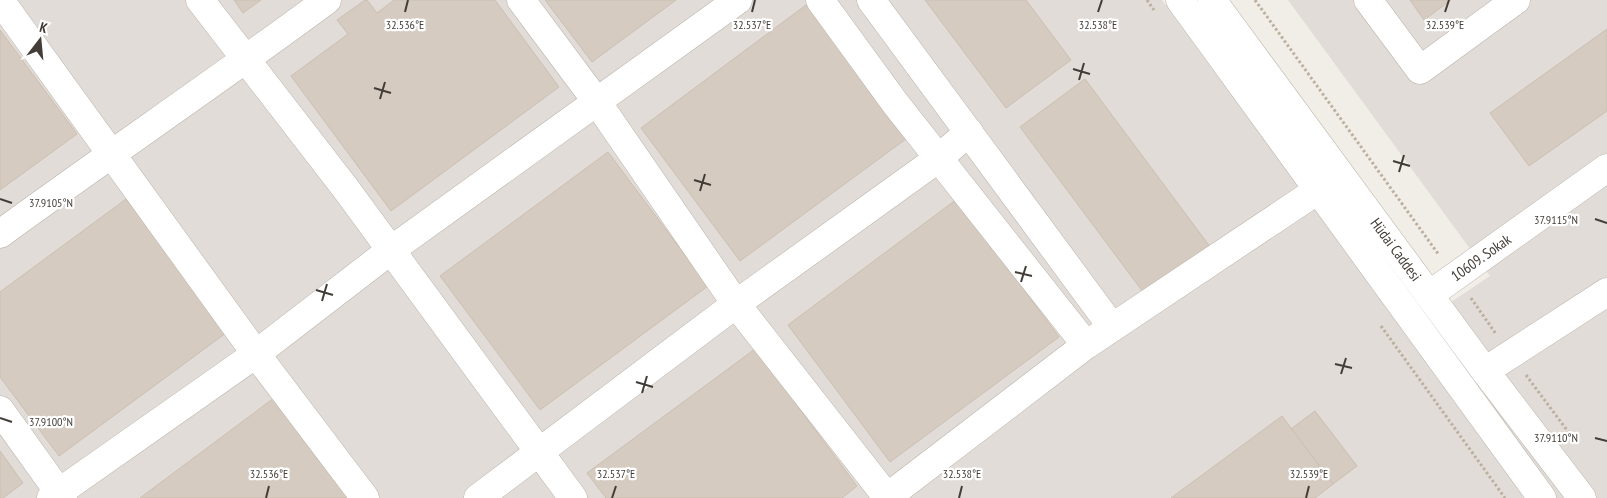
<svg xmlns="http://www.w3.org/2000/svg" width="1607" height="498" font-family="'PT Sans Narrow',sans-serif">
<rect width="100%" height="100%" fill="#f1ede7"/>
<path fill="#e1dcd8" d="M0 0H1162L1405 333 1490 276 1288 0H1607V498H0Z"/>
<g fill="#d5cbc0" stroke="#ccbfb1">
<path d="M234 0H261L243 13Z"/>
<path d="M365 0H367L377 13 394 0H495L559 87 391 211 291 76 348 34 337 20Z"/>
<path d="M545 0H676L592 62Z"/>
<path d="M925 0H1026L1071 60 1006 108Z"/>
<path d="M1410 0H1451L1424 20Z"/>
<path d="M810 2 910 136 740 261 641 128Z"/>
<path d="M1607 29V111L1529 166 1490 113Z"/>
<path d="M0 30 77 134 0 190Z"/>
<path d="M1085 79 1214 252 1149 300 1020 127Z"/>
<path d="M608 152 708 286 540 410 440 276Z"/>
<path d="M126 199 226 333 59 456 0 377V292Z"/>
<path d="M957 199 1059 337 890 462 788 325Z"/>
<path d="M755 349 857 486 842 498H606L587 473Z"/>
<path d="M274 398 349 498H140Z"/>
<path d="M1315 411 1357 466 1333 484 1291 429Z"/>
<path d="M1282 416 1333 484 1315 498H1171Z"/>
<path d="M0 451 23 483 3 498H0Z"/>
</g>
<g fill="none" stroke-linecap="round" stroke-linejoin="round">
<g stroke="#bcb4aa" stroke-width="29">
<g id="minor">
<path d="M0 0 256 354 365 498"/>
<path d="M200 0 346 189 573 498"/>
<path d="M521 0 597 102 736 304 887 497"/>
<path d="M820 0 895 103 1086 345"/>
<path d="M871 0 1112 327"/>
<path d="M1180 0 1542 498"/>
<path id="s1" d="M1212 0 1485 371 1582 498"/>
<path d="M1368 0 1420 70 1516 0"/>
<path d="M0 234C108 155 219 80 327 0"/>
<path id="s2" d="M1429 295 1607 168"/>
<path d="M1485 371 1607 292"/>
<path d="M0 410 63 498"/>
<path d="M51 498 256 354 391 250 738 0"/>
<path d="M478 498 736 304 939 158 969 132"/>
<path d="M886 498 1086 345 1318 190"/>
</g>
</g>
<g stroke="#bcaf9d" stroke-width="3" stroke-dasharray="2.5 2.5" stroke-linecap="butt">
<path d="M1147 0 1154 10"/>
<path d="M1255 0 1439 255"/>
<path d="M1471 298 1496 334"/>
<path d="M1381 326 1505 498"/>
<path d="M1526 375 1569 433"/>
</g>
<use href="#minor" stroke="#fff" stroke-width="28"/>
</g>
<path fill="none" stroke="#433d37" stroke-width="2" d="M405 12 408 0M752 12 755 0M1098 12 1102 0M1445 12 1449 0M1073 69 1090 74M1079 80 1084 63M374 88 391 93M380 99 385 82M1393 161 1410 166M1399 172 1404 155M694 180 711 185M700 191 705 174M0 199 12 203M1595 219 1607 223M1015 272 1032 276M1021 282 1026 266M316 290 333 295M322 301 327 284M1335 364 1352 368M1341 374 1346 358M636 382 653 387M642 393 647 376M0 418 12 422M1595 438 1607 441M266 498 269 486M612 498 616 486M959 498 962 486M1306 498 1309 486"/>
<g text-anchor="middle" stroke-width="4.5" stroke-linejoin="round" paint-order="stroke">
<g font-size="15" fill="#433d37" stroke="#fff">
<text dy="5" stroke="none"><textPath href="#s1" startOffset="310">Hüdai Caddesi</textPath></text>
<text dy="5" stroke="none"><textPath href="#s2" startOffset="64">10609. Sokak</textPath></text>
</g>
</g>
<g font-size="12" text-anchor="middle" fill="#433d37" stroke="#fff" stroke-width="4.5" stroke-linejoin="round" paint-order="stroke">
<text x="405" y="29">32.536°E</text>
<text x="752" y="29">32.537°E</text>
<text x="1098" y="29">32.538°E</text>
<text x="1445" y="29">32.539°E</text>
<text x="51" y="207">37.9105°N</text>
<text x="1556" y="224">37.9115°N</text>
<text x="51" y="426">37.9100°N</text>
<text x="1556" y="442">37.9110°N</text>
<text x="269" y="478">32.536°E</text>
<text x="616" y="478">32.537°E</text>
<text x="962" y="478">32.538°E</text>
<text x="1309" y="478">32.539°E</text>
</g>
<g transform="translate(40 40) rotate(16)" stroke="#ffffff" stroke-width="4" paint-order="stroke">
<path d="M0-4L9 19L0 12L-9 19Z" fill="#433d37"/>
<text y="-8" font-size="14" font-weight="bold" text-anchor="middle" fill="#433d37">K</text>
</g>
</svg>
